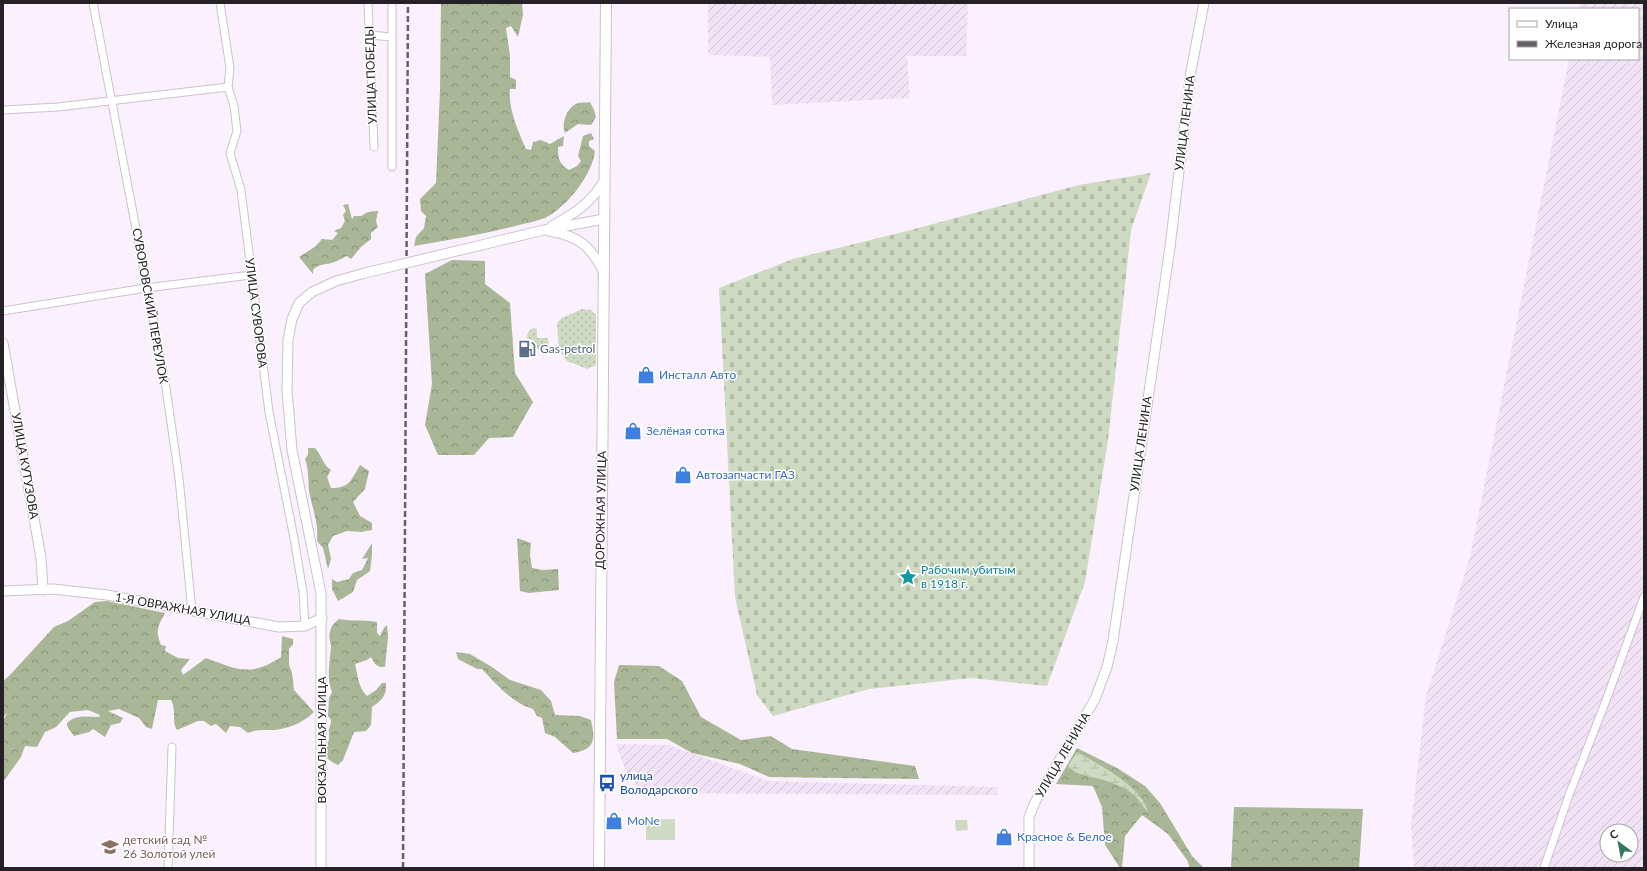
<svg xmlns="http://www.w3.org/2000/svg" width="1647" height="871" font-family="Lato,sans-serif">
<defs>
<pattern id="industrial-furrows" width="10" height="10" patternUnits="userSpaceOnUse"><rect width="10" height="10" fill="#f2e2f5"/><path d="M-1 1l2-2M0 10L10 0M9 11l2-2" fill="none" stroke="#cfc2d2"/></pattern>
<pattern id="grass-dots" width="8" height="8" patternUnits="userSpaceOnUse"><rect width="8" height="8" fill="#cedac1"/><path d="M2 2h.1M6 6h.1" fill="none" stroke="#b1bba6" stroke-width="1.8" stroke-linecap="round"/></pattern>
<pattern id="forest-crowns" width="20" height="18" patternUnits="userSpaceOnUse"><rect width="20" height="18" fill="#a9b797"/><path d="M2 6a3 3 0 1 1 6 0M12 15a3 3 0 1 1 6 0" fill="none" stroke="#89947b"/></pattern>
<pattern id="wetland-marsh" width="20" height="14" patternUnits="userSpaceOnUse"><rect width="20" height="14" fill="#cedac1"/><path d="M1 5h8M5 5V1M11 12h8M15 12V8" fill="none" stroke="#b1bba6"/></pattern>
<pattern id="cemetery-stones" width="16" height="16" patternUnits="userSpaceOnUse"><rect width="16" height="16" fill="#cedac1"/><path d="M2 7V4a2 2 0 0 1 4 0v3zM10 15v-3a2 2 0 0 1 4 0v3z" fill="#b1bba6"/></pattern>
</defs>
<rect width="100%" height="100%" fill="#fbf0fd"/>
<g fill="url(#industrial-furrows)" fill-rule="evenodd">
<path d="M708 3H968L966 56H907L910 98 772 105 770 57 708 55Z"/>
<path d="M1580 3H1644V868H1414L1411 825 1426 696 1470 557 1569 59H1638V9H1579ZM1607 831H1631V855H1607Z"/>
<path d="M616 744 669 745 768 781 998 787 997 795 636 793 635 782 629 780Z"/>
</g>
<g fill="url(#grass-dots)">
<path d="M582 309 591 310 596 315V365L587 369 567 361 559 349 557 324 560 319Z"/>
<path d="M534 328 537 329V338H548L549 348 544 352C540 350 535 348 531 346 524 341 526 330 534 328Z"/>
</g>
<g fill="url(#forest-crowns)">
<path d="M441 3H522L523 15 518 37 511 26 506 28 510 56V77L516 80V89H510C508 109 518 131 526 149L531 150 533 142 541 140 550 144 564 136 563 146 558 147C558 159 559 164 569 170L577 166 581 161 578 156 583 136 591 133 594 139 589 141V146L595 151C593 174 566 208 545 218 537 221 527 223 519 225 485 234 449 240 414 246L416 237 424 228 426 216 421 211 420 199 436 183 440 90Z"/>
<path d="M590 102 594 110 596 117 591 125 578 124 565 133C561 123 567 107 578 103 581 102 587 103 590 102Z"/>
<path d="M348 204 352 219 354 216H361L368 212 378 211 376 221 378 227 371 233V239L361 247 351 259 347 256C342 258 337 262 331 263 324 265 318 264 313 270V274L299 257 316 246 322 239 332 240 338 233 334 231 341 228 345 221 343 215 346 211 343 205Z"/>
<path d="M452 260 485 261V284L510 303 515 373 533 402 513 437 489 438 474 455H438L425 425 432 384 425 274Z"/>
<path d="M308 448H315C323 457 322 464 331 470L327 477 331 488C350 488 351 480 360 465L369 471 365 489 353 502 360 516 372 523V530L361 532 347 531 333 536 328 545 331 559 328 569 323 548 317 541C319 524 312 507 309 491 308 480 309 470 305 459L308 455Z"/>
<path d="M517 538 531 543 530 555 532 568 543 570 558 569 559 590 529 593 520 591Z"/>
<path d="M372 543V555L370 571 357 580 353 592 338 601 332 589V579L337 582 349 579 353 573 362 570 368 558 362 559Z"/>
<path d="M107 601 165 613C158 626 155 631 161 645L166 646 165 651 178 658 190 659 181 670 183 675 206 658C238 670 251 677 281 657L282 636 293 639V644L289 649V665L292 673 294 690 314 712C303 723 288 729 273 730 262 730 259 729 248 733L240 727 230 726 226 733 216 724 211 726 204 721H198L177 730C171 720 177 712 171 700H158L152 729 146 727 139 718 119 709 108 711 123 718 120 723 111 725 105 737 93 729 89 732 74 736 68 728 67 723C76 714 88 717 99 717L100 715 88 710 70 712 56 727 45 732 37 747 25 746 21 757 3 782V721L7 713 3 717V681L9 676 54 627 68 621 95 602Z"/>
<path d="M339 619C352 622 364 619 377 622V633L380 636 384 628 387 625 388 637 385 667H380L375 664 371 657 367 660 355 664C358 676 358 687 367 696L376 690 382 683H386C387 695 382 700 372 707L371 725 366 731 354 732 343 760 338 765C321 758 326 753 329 739 330 736 328 732 329 729 330 726 331 724 331 720L328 716 329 698 332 692C326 678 330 662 331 647 331 642 328 637 330 632 331 626 335 622 339 619Z"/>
<path d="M456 652 470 654 492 667 510 680 541 690 551 701 555 715 580 716 591 720C595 739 596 749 573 753L555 737 545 733 542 718 537 716 533 709C512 703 497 685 482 669H477L458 659Z"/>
<path d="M619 665 659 666 682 681 701 717 741 740 771 736 792 749 915 766 919 779 769 777 740 764 692 753 667 739H617L614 682Z"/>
<path d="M1077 748 1117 768 1145 786 1160 803 1192 856 1204 868H1190L1187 860 1168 834 1142 815 1125 836 1122 868H1120L1105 845 1102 807 1093 786 1056 784Z"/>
<path d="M1234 807 1363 809 1359 868H1231Z"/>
</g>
<path fill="url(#wetland-marsh)" d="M1077 752C1098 764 1143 787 1148 812 1143 807 1139 800 1134 795 1125 787 1111 782 1100 779 1090 776 1074 775 1068 766Z"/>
<path fill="url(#cemetery-stones)" d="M1151 173 1131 230 1108 440 1085 582 1047 686 971 678 869 689 773 716 757 695 735 597 719 288 793 259 907 231 1079 185Z"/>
<g fill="#cedac1">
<path d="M675 819V840H646V820Z"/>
<path d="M955 820H967L968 830 956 831Z"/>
</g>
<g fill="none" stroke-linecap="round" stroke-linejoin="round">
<g stroke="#ccc1ce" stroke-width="9">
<g id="minor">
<path d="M93 3 165 381 179 478 192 611"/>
<path d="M220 3 230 68 228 87 234 106 237 131 230 153 241 190 269 412 294 538 303 592 305 626"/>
<path d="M368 3 374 147"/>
<path d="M392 3V167"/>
<path d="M370 35 392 37"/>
<path d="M3 110 58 107 228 87"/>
<path d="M3 311 146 288 251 275"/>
<path d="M168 868 172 747"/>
<path d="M1544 868 1569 795 1605 703 1644 597"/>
</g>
</g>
<g stroke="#ccc1ce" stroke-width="11">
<g id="tertiary">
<path d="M552 226C575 213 590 204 604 181"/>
<path d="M549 231C579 236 591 246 604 273"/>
<path d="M494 242 544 230 604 219"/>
<path d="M3 343 41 558 43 590"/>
<path d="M3 591 53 589 107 595 279 627 305 626 322 618"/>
<path d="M321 868V593L292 450 287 390 288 340 292 319 299 303 312 292 336 281 365 273"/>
<path d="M1029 868V817L1035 802 1095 699 1107 667 1113 641 1170 247 1191 71 1204 3"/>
</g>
</g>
<g stroke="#ccc1ce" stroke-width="12">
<path id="secondary" d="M599 868 606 3"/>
</g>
<use href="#minor" stroke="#fff" stroke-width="7"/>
<use href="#tertiary" stroke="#fff" stroke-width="9"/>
<use href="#secondary" stroke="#fff" stroke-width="10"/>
<path stroke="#665f67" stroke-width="2.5" stroke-dasharray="6 3" stroke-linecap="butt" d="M403 868 408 3"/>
<g stroke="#ccc1ce" stroke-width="11" stroke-linecap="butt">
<path id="tertiary-bridge" d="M365 273 494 242"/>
</g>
<use href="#tertiary-bridge" stroke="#fff" stroke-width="9"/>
</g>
<defs>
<g id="fuel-bare" transform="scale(1.38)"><path d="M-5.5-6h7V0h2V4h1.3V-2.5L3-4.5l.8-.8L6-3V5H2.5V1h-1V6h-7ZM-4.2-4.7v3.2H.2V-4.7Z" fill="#5c6f8a" stroke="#fff" stroke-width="2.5" paint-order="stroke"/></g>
<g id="shop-bare" transform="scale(1.38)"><path d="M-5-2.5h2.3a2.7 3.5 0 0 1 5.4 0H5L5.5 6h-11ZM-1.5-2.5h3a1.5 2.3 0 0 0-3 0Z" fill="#3f7fe0" stroke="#fff" stroke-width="2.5" paint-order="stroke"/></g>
<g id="sight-bare" transform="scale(1.38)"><path d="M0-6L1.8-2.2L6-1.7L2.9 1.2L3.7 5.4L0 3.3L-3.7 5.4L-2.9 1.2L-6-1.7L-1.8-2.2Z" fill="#0f9aa8" stroke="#fff" stroke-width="2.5" paint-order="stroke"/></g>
<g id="bus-bare" transform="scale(1.38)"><path d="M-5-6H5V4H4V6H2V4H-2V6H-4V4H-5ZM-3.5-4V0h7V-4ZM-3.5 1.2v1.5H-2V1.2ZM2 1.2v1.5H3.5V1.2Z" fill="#1a4fb4" stroke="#fff" stroke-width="2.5" paint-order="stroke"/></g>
<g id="school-bare" transform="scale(1.38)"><path d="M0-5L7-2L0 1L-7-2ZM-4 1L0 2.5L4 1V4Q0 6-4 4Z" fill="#8d6e63" stroke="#fff" stroke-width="2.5" paint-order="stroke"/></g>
</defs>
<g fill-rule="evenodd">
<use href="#fuel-bare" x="527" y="349"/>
<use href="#shop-bare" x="646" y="375"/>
<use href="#shop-bare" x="633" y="431"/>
<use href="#shop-bare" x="683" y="475"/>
<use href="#sight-bare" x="908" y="577"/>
<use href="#bus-bare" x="607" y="783"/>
<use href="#shop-bare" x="614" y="821"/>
<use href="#shop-bare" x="1004" y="837"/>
<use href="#school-bare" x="110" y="847"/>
</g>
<g text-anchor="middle" stroke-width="3" stroke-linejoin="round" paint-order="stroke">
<g font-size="12" fill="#252126" stroke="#fff">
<text transform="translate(371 75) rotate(-92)" y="4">УЛИЦА ПОБЕДЫ</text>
<text transform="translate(1185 123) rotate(-83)" y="4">УЛИЦА ЛЕНИНА</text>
<text transform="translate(150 306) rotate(80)" y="4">СУВОРОВСКИЙ ПЕРЕУЛОК</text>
<text transform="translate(256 313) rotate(83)" y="4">УЛИЦА СУВОРОВА</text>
<text transform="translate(1141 444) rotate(-82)" y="4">УЛИЦА ЛЕНИНА</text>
<text transform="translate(25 466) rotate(80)" y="4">УЛИЦА КУТУЗОВА</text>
<text transform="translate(601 510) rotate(-89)" y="4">ДОРОЖНАЯ УЛИЦА</text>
<text transform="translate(183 609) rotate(10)" y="4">1-Я ОВРАЖНАЯ УЛИЦА</text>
<text transform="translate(322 740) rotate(-90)" y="4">ВОКЗАЛЬНАЯ УЛИЦА</text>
<text transform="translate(1063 755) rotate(-60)" y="4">УЛИЦА ЛЕНИНА</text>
</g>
<g font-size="12" fill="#4e5e75" stroke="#fff" text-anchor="start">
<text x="540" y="353">Gas-petrol</text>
</g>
<g font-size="12" fill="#366cbe" stroke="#fff" text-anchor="start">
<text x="659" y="379">Инсталл Авто</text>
<text x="646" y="435">Зелёная сотка</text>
<text x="696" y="479">Автозапчасти ГАЗ</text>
<text x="627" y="825">MoNe</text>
<text x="1017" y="841">Красное &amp; Белое</text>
</g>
<g font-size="12" fill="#0d838f" stroke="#fff" text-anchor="start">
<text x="921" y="574">Рабочим убитым<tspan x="921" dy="14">в 1918 г.</tspan></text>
</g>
<g font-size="12" fill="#164399" stroke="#fff" text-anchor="start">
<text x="620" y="780">улица<tspan x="620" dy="14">Володарского</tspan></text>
</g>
<g font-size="12" fill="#785e54" stroke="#fff" text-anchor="start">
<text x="123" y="844">детский сад №<tspan x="123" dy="14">26 Золотой улей</tspan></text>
</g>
</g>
<rect width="1647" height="871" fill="none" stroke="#252126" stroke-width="8"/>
<rect x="1509" y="8" width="130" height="52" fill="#ffffff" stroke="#a8a6a8"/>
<rect x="1517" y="21" width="20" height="6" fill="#ffffff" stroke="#a8a6a8"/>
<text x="1545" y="28" font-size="12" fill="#252126">Улица</text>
<rect x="1517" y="41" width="20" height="6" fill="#665f67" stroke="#a8a6a8"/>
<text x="1545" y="48" font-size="12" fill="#252126">Железная дорога</text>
<g transform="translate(1619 843) rotate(328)"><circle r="19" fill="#ffffff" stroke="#a8a6a8"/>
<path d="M0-3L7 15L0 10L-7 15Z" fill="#357461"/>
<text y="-6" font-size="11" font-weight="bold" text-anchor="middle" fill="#252126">С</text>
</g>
</svg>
